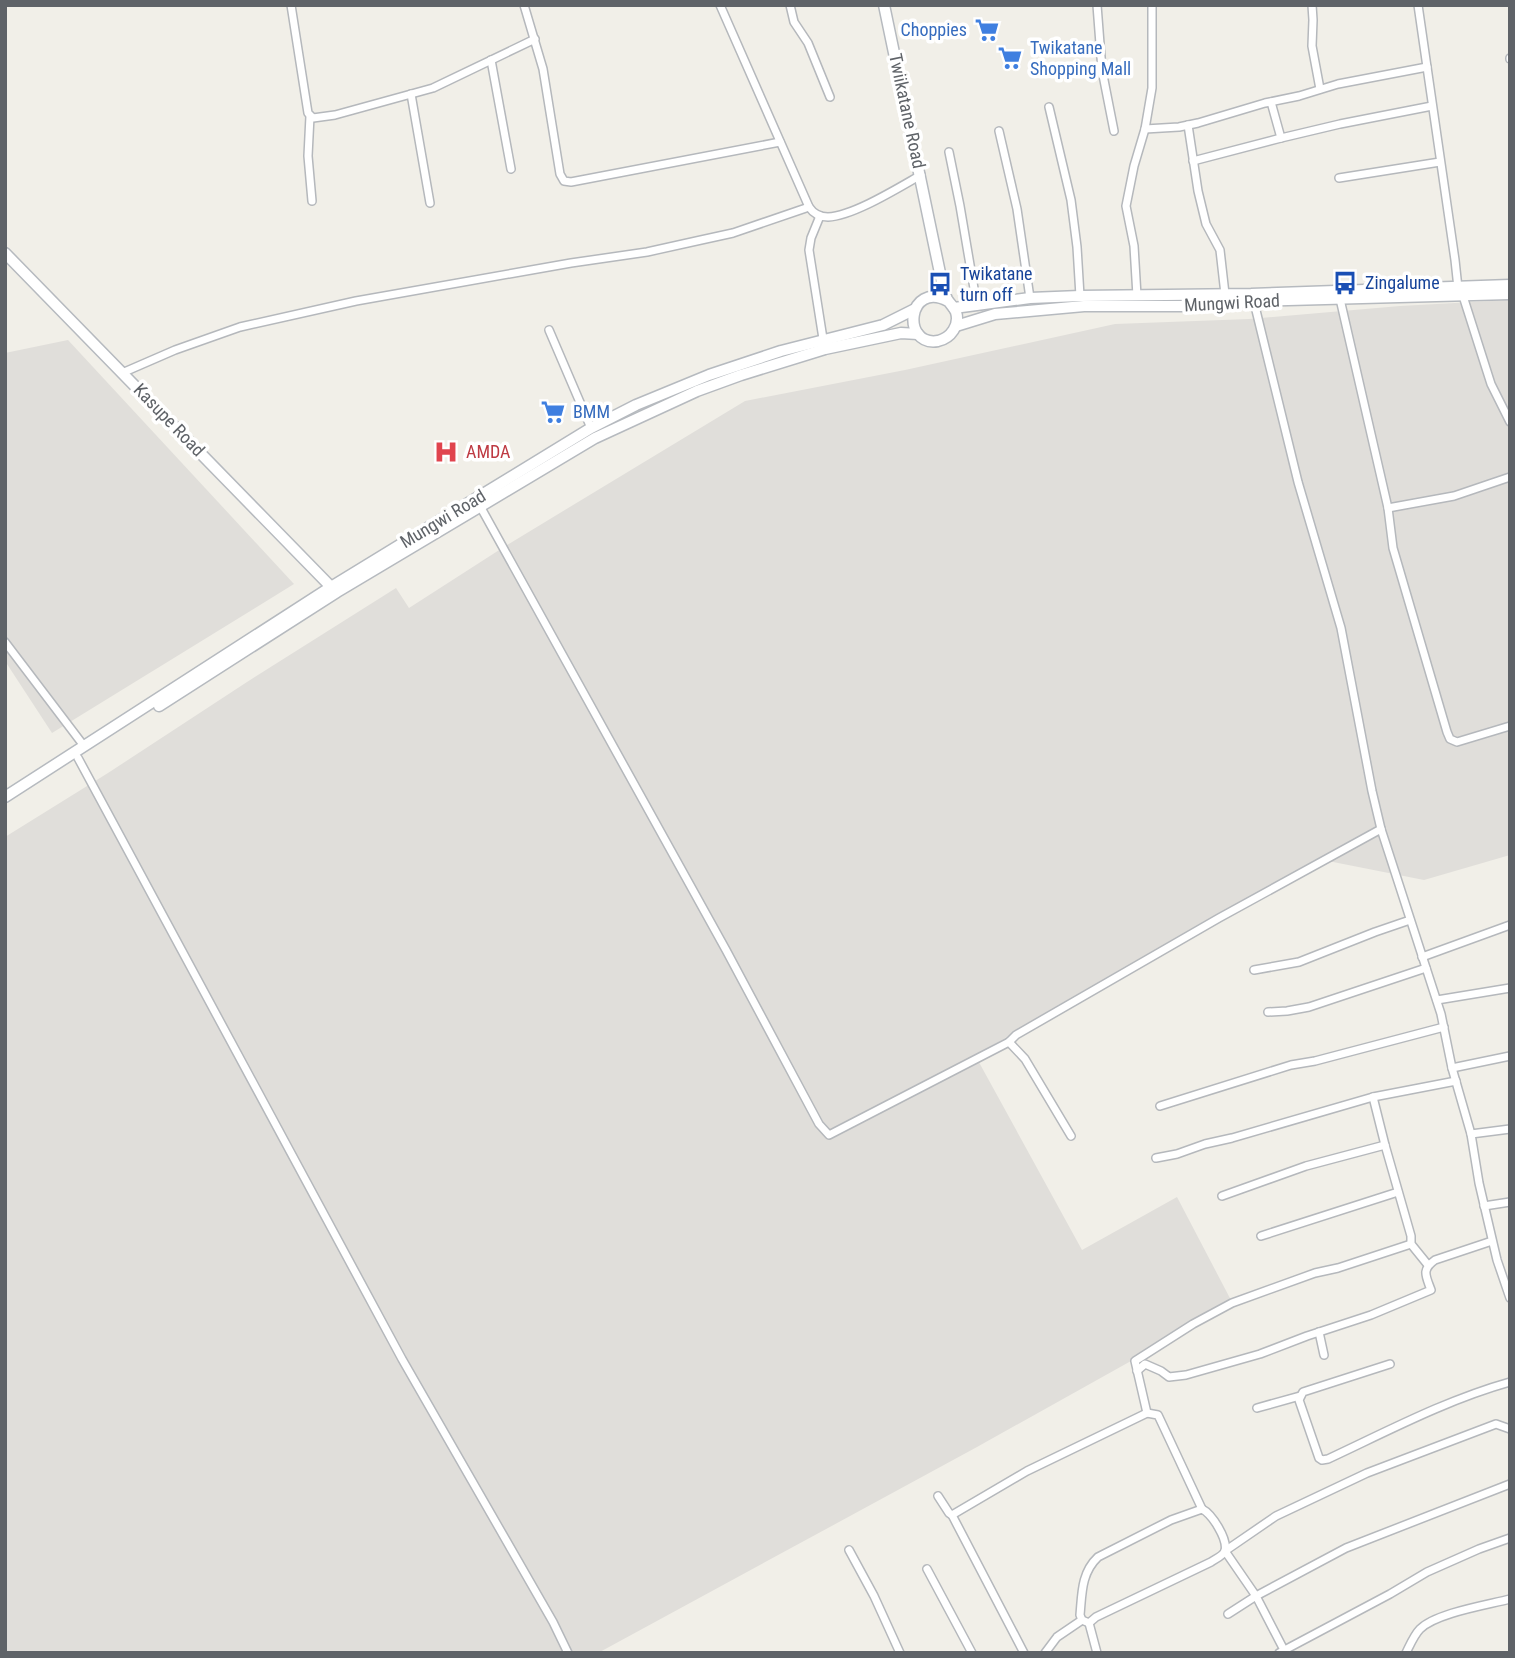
<svg xmlns="http://www.w3.org/2000/svg" width="1515" height="1658" font-family="'Roboto Condensed',sans-serif">
<rect width="100%" height="100%" fill="#f1efe8"/>
<g fill="#e0deda">
<path d="M1510 300V855L1424 880 1323 860 975 1055 1082 1250 1177 1197 1233 1304 977 1447 598 1653H5V837L108 773 247 682 396 588 409 608 507 545 745 401 905 370 1115 324 1249 319 1400 306Z"/>
<path d="M68 340 294 584 52 733 5 661V353Z"/>
</g>
<g fill="none" stroke-linecap="round" stroke-linejoin="round">
<g stroke="#b5b8bc" stroke-width="10">
<g id="street">
<path d="M291 5 308 113 313 118 335 115 433 88 535 39"/>
<path d="M524 5 543 69 560 174 564 181 571 182 780 142"/>
<path d="M720 5 809 207C813 213 820 217 828 217 853 216 898 188 921 175"/>
<path d="M790 5 794 22 808 43 830 97"/>
<path d="M1097 5 1102 70 1114 131"/>
<path d="M1312 5 1313 20 1312 46 1320 89"/>
<path d="M1418 5 1455 260 1458 288"/>
<path d="M1510 58V59"/>
<path d="M491 60 511 169"/>
<path d="M411 94 430 203"/>
<path d="M1271 102 1281 138 1340 124 1432 106"/>
<path d="M1049 107 1071 200 1077 247 1080 296"/>
<path d="M310 116 308 156 312 201"/>
<path d="M1188 125 1198 191 1206 224 1220 250 1225 294"/>
<path d="M1145 129 1179 127 1198 123 1265 103 1299 96 1338 84 1427 67"/>
<path d="M999 131 1017 209 1030 298"/>
<path d="M949 152 960 206 977 306"/>
<path d="M1193 161 1281 138"/>
<path d="M1339 178 1440 162"/>
<path d="M820 216 811 238 809 250 824 345"/>
<path d="M1137 296 1134 246 1126 206 1134 166 1145 129 1152 88V5"/>
<path d="M1463 296 1491 384 1510 422"/>
<path d="M1253 298 1298 482 1341 628 1372 791 1381 829 1441 1014 1452 1068 1471 1134 1479 1183 1497 1260 1510 1298"/>
<path d="M1340 299 1388 508 1393 548 1447 732 1450 739 1457 742 1510 726"/>
<path d="M549 330 591 428"/>
<path d="M122 373 175 350 240 327 356 301 571 263 647 252 701 240 733 233 809 207"/>
<path d="M480 506 726 950 819 1124 829 1135 1009 1042 1016 1035 1219 918 1381 829"/>
<path d="M1388 508 1454 496 1510 477"/>
<path d="M5 642 84 746"/>
<path d="M78 758 402 1359 553 1622 568 1653"/>
<path d="M1422 957 1510 925"/>
<path d="M1254 970 1299 962 1375 932 1410 920"/>
<path d="M1437 1000 1510 988"/>
<path d="M1268 1012 1287 1011 1309 1007 1426 968"/>
<path d="M1009 1042 1025 1059 1071 1136"/>
<path d="M1452 1068 1510 1056"/>
<path d="M1373 1097 1385 1145 1411 1236V1244L1428 1265"/>
<path d="M1160 1106 1291 1065 1315 1061 1444 1027"/>
<path d="M1471 1134 1510 1129"/>
<path d="M1156 1158 1177 1154 1205 1144 1232 1138 1373 1097 1456 1081"/>
<path d="M1222 1196 1306 1166 1385 1145"/>
<path d="M1484 1206 1510 1202"/>
<path d="M1261 1236 1398 1192"/>
<path d="M1319 1332 1324 1355"/>
<path d="M1390 1364 1303 1392 1299 1400 1319 1458 1322 1460 1328 1459C1388 1431 1446 1400 1510 1382"/>
<path d="M1137 1371 1145 1364 1161 1371 1169 1377 1186 1375 1260 1354 1307 1336 1371 1315 1431 1290C1426 1276 1421 1270 1435 1260L1492 1241"/>
<path d="M1257 1408 1300 1396"/>
<path d="M1147 1413 1135 1361 1193 1324 1232 1303 1315 1273 1338 1268 1411 1244"/>
<path d="M938 1496 949 1513 952 1515 1024 1653"/>
<path d="M1202 1509C1212 1514 1228 1539 1225 1551 1223 1556 1215 1559 1211 1562L1096 1617 1089 1623 1082 1620 1080 1615C1082 1594 1081 1573 1098 1557L1171 1520Z"/>
<path d="M952 1515 1027 1471 1147 1413 1158 1415 1202 1509"/>
<path d="M849 1550 874 1596 900 1653"/>
<path d="M927 1569 972 1653"/>
<path d="M1228 1614 1256 1596 1346 1548 1510 1484"/>
<path d="M1089 1623 1097 1653"/>
<path d="M1284 1650 1256 1596 1225 1551 1276 1516 1367 1473 1496 1424 1510 1429"/>
<path d="M1045 1653 1057 1637 1082 1620"/>
<path d="M1279 1653 1390 1594 1427 1572 1479 1549 1510 1538"/>
<path d="M1406 1653C1410 1645 1414 1635 1420 1629 1436 1613 1487 1605 1510 1599"/>
</g>
</g>
<g stroke="#b6babf" stroke-width="13">
<g id="secondary">
<path d="M884 5 940 273C942 281 943 291 947 299 950 304 954 307 956 312 960 325 951 338 938 341 901 347 907 280 948 301"/>
<path d="M5 253 335 591"/>
<path d="M954 308 1030 298 1080 296 1251 294 1510 285"/>
<path d="M956 326 995 314 1084 306H1189L1253 301 1510 294"/>
<path d="M159 706 337 592 595 438 697 391 741 375 825 349 901 333 918 334"/>
<path d="M5 797 331 587 591 428 636 405 709 375 781 351 883 325 915 309"/>
</g>
</g>
<use href="#street" stroke="#fff" stroke-width="7"/>
<use href="#secondary" stroke="#fff" stroke-width="10"/>
</g>
<defs>
<g id="supermarket-bare" transform="scale(1.89)"><path d="M-6-5.5h2.5l.6 2H6L4.5 2H-2.5L-4.4-4H-6ZM-1.5 3.2a1.3 1.3 0 1 0 .1 0ZM3 3.2a1.3 1.3 0 1 0 .1 0Z" fill="#3f7fe0" stroke="#fff" stroke-width="2.5" paint-order="stroke"/></g>
<g id="bus-bare" transform="scale(1.89)"><path d="M-5-6H5V4H4V6H2V4H-2V6H-4V4H-5ZM-3.5-4V0h7V-4ZM-3.5 1.2v1.5H-2V1.2ZM2 1.2v1.5H3.5V1.2Z" fill="#1a4fb4" stroke="#fff" stroke-width="2.5" paint-order="stroke"/></g>
<g id="hospital-bare" transform="scale(1.89)"><path d="M-5-5h3v3.5h4V-5h3V5h-3V1.5h-4V5h-3Z" fill="#e0444e" stroke="#fff" stroke-width="2.5" paint-order="stroke"/></g>
</defs>
<g fill-rule="evenodd">
<use href="#supermarket-bare" x="987" y="30"/>
<use href="#supermarket-bare" x="1010" y="58"/>
<use href="#bus-bare" x="1345" y="283"/>
<use href="#bus-bare" x="940" y="284"/>
<use href="#supermarket-bare" x="553" y="412"/>
<use href="#hospital-bare" x="446" y="452"/>
</g>
<g text-anchor="middle" stroke-width="7" stroke-linejoin="round" paint-order="stroke">
<g font-size="18" fill="#366cbe" stroke="#fff" text-anchor="start">
<text x="967" y="36" text-anchor="end">Choppies</text>
<text x="1030" y="54">Twikatane<tspan x="1030" dy="21">Shopping Mall</tspan></text>
<text x="573" y="418">BMM</text>
</g>
<g font-size="18" fill="#5f6368" stroke="#fff">
<text transform="translate(907 111) rotate(78)" y="6">Twiikatane Road</text>
<text transform="translate(1232 303) rotate(-3)" y="6">Mungwi Road</text>
<text transform="translate(169 420) rotate(46)" y="6">Kasupe Road</text>
<text transform="translate(443 519) rotate(-31)" y="6">Mungwi Road</text>
</g>
<g font-size="18" fill="#164399" stroke="#fff" text-anchor="start">
<text x="960" y="280">Twikatane<tspan x="960" dy="21">turn off</tspan></text>
<text x="1365" y="289">Zingalume</text>
</g>
<g font-size="18" fill="#be3a42" stroke="#fff" text-anchor="start">
<text x="466" y="458">AMDA</text>
</g>
</g>
<rect width="1515" height="1658" fill="none" stroke="#5f6368" stroke-width="14"/>
</svg>
